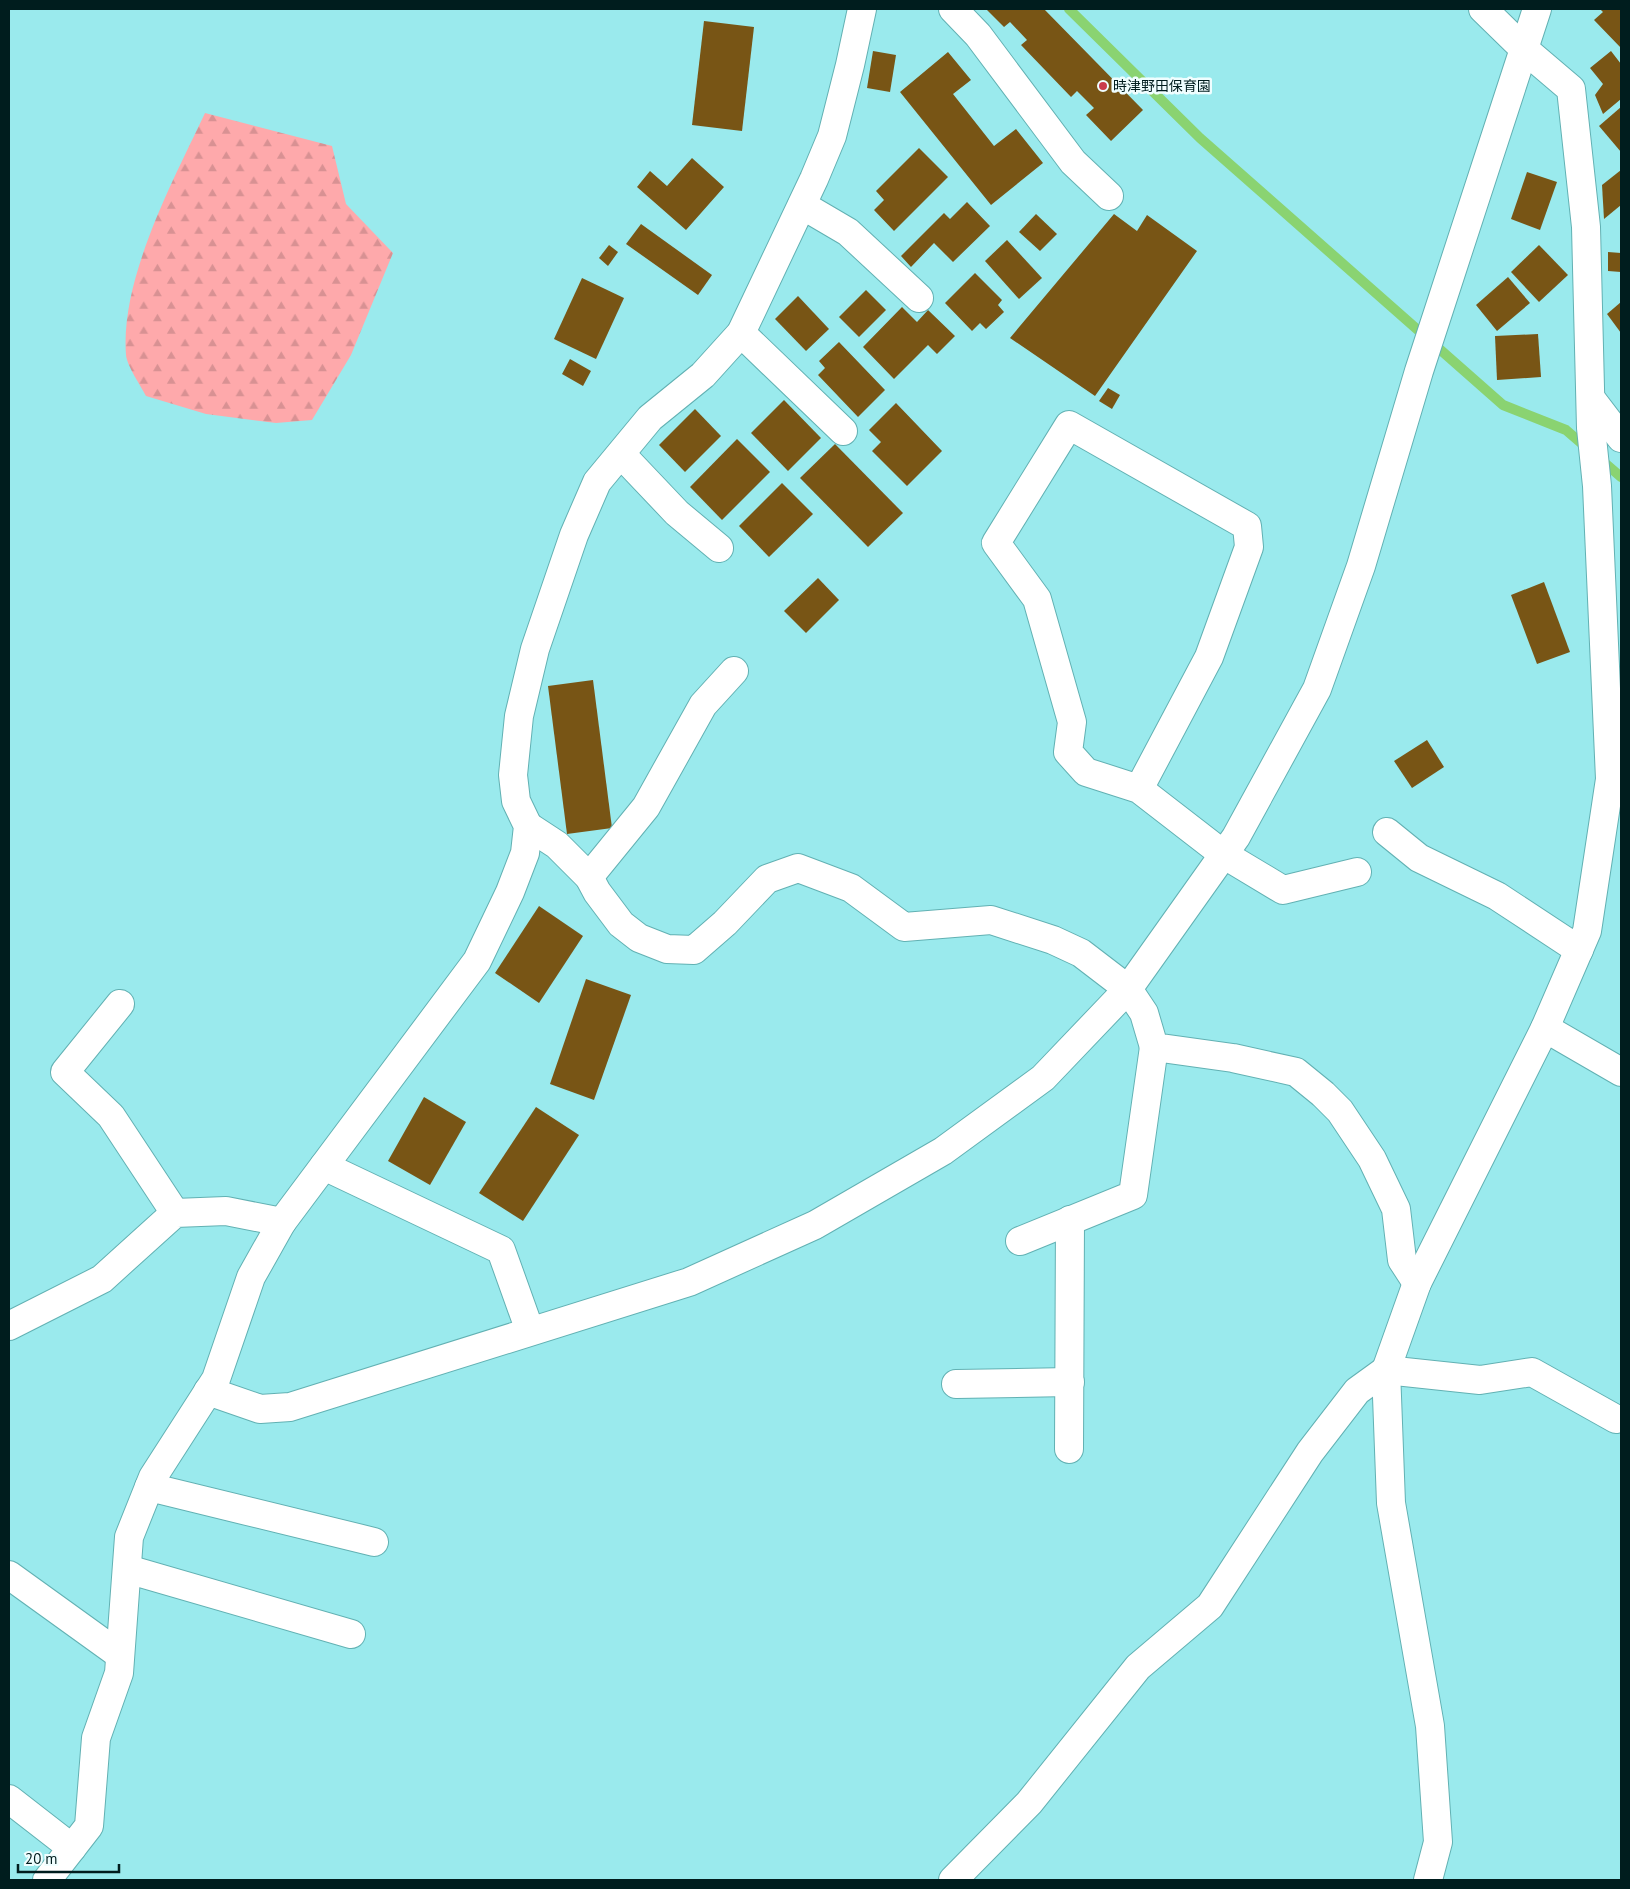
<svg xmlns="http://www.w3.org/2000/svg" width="1630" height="1889" font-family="'PT Sans','Noto Sans JP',sans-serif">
<defs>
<pattern id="forest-firs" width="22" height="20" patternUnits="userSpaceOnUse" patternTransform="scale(1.25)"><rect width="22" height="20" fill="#fea9ab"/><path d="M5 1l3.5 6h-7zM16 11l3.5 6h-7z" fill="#d89193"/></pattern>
</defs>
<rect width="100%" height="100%" fill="#9aeaed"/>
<path fill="url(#forest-firs)" d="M205 113 332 146 346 204 393 253 351 355 312 420 276 423 206 414 146 396C141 386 127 366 126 355 120 279 173 181 205 113Z"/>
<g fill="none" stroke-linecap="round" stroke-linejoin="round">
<g stroke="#8ad371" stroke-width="10">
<path d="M1069 9 1200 138 1503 405 1566 430 1588 449"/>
<path d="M1599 458 1621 477"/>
</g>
</g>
<g fill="#785515">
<path d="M986 9H1044L1143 110 1111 141 1086 115 1094 108 1077 91 1071 97 1021 45 1027 40 1010 22 1004 27Z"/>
<path d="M1600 9H1621V48L1594 20 1603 12Z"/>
<path d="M704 21 754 27 742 131 692 125Z"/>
<path d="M873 51 896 55 890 92 867 88Z"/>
<path d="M1611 51 1621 64V99L1603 114 1595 95 1603 84 1590 68Z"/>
<path d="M948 52 971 80 953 94 994 146 1016 129 1043 163 991 205 900 92Z"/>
<path d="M1621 107V152L1599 126Z"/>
<path d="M919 148 948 177 894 231 874 210 884 200 876 191Z"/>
<path d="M692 158 724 187 686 230 637 187 650 171 667 186Z"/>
<path d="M1621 170V205L1604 219 1602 185Z"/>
<path d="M1527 172 1557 182 1540 230 1511 219Z"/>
<path d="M967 202 990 226 953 262 934 243 911 267 901 256 944 213 950 219Z"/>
<path d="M1036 214 1057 234 1040 251 1019 232Z"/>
<path d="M1114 214 1137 231 1147 215 1197 251 1095 396 1010 338Z"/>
<path d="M641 224 712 275 698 295 626 244Z"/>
<path d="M1007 240 1042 278 1019 299 985 261Z"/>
<path d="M609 245 618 252 608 266 599 258Z"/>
<path d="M1539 245 1568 275 1539 302 1511 272Z"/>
<path d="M1608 252 1621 253V272L1608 271Z"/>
<path d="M975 273 1002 300 998 305 1004 312 986 329 980 323 972 331 945 303Z"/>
<path d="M1508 277 1530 303 1497 331 1476 305Z"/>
<path d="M582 278 624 298 596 359 554 339Z"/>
<path d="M866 290 886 310 859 337 839 317Z"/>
<path d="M798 296 829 329 806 351 775 319Z"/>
<path d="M1621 302V333L1607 314Z"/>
<path d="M902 307 917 322 928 310 955 336 937 354 928 345 894 379 863 347Z"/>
<path d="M1538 334 1541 377 1497 380 1495 336Z"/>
<path d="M839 342 885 390 858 417 818 375 825 368 819 361Z"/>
<path d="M570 359 591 371 583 386 562 374Z"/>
<path d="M1108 388 1120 395 1112 409 1099 401Z"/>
<path d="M784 400 821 438 788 471 751 433Z"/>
<path d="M896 403 942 451 907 486 872 451 881 442 869 430Z"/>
<path d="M695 409 721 436 685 472 659 445Z"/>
<path d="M737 439 770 472 722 520 690 487Z"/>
<path d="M835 444 903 513 868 547 800 478Z"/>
<path d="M782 483 813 514 769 557 739 526Z"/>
<path d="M818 578 839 600 806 633 784 611Z"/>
<path d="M1544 582 1570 652 1537 664 1511 595Z"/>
<path d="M593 680 612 828 567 834 548 686Z"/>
<path d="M1427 740 1444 767 1412 788 1394 761Z"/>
<path d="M539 906 583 936 539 1003 495 973Z"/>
<path d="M586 979 631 995 594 1100 550 1084Z"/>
<path d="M424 1097 466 1122 430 1185 388 1161Z"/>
<path d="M536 1107 579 1135 523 1221 479 1193Z"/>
</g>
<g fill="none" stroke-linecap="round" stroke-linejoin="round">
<g stroke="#62b1b3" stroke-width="30">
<g id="minor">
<path d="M953 9 978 35 1073 162 1109 196"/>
<path d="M802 205 848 232 919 298"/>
<path d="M741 333 843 431"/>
<path d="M1592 400 1621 438"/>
<path d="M621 454 677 513 719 548"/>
<path d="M1139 789 1209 657 1249 547 1247 526 1069 425 996 543 1037 599 1072 722 1068 752 1086 772 1139 789 1223 854 1283 890 1357 872"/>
<path d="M528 826 557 845 589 877 597 892 621 924 639 938 667 949 694 950 725 923 767 879 798 868 851 888 904 927 991 920 1053 940 1081 953 1128 989 1144 1013 1154 1047 1233 1058 1296 1072 1323 1094 1340 1111 1372 1159 1396 1209 1402 1260 1417 1283"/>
<path d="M1387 832 1419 858 1497 896 1579 950"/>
<path d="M589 877 646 807 703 705 734 671"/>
<path d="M120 1004 65 1072 111 1116 175 1213"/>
<path d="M1545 1028 1621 1072"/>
<path d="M324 1166 501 1250 530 1331"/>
<path d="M1020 1241 1133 1195 1154 1047"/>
<path d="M9 1326 102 1279 175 1213 226 1211 282 1222"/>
<path d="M956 1384 1070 1382"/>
<path d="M208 1391 260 1409 290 1407 689 1282 815 1225 943 1151 1043 1078 1128 989 1236 837 1317 689 1361 566 1419 371 1537 9"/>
<path d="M1069 1449 1070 1220"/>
<path d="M149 1487 374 1542"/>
<path d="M127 1569 351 1634"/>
<path d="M9 1575 120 1655"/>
<path d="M9 1799 72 1848"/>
<path d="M47 1880 89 1826 96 1738 119 1673 129 1537 153 1477 216 1379 251 1277 282 1222 477 961 510 892 525 853 528 826 516 801 513 775 519 716 535 649 574 535 597 482 650 418 703 375 741 333 814 179 832 136 850 65 862 9"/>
<path d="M953 1880 1029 1803 1138 1667 1210 1606 1310 1452 1357 1391 1386 1370 1480 1380 1532 1372 1616 1419"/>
<path d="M1428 1880 1438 1842 1430 1726 1391 1503 1386 1370 1417 1283 1545 1028 1587 931 1610 779 1597 486 1591 428 1586 227 1571 89 1524 49 1483 9"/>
</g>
</g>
<use href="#minor" stroke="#fff" stroke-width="28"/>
</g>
<circle fill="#ca3a4c" stroke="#f0feff" stroke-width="2" cx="1103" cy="86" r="5"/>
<g text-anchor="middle" stroke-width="5" stroke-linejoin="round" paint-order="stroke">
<g font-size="14" fill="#001d1e" stroke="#f0feff" text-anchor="start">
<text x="1113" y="91">時津野田保育園</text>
</g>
</g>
<rect width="1630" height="1889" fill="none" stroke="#001d1e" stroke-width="20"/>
<path d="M18 1864v8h101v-8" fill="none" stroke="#001d1e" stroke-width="2.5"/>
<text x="25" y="1864" font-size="15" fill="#001d1e" stroke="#f0feff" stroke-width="4" paint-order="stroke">20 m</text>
</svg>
